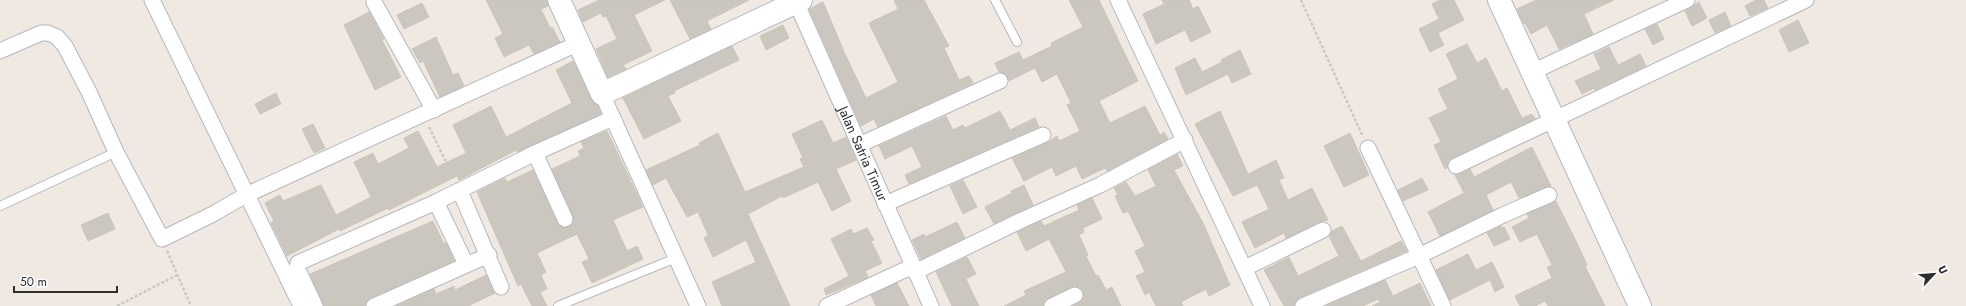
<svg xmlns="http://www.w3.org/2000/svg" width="1966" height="306" font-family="Jost,sans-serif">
<rect width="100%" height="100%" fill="#efe9e1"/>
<g fill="#cbc7bf" stroke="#cbc5ba">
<path d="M486 0H547L548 6 541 9 550 28 552 27 560 42 534 54 529 45 504 57 495 38 503 34Z"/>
<path d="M599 0H665L634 15 652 51 623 65 626 69 608 77 596 49 617 39 606 16 603 17 601 13 583 22 578 10Z"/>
<path d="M670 0H749L707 21 711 29 690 39Z"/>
<path d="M894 0H924L949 46 944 48 959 80 969 76 973 83 878 127 874 119 861 126 809 9 823 2 845 54 866 98 898 82 869 23 898 9Z"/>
<path d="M1069 0H1099L1138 81 1099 101 1110 123 1145 106 1160 135 1164 132 1168 139 1107 171 1105 168 1082 179 1076 166 1056 176 1052 167 1024 181 1012 158 1047 143 1057 136 1059 141 1080 131 1067 105 1071 103 1057 74 1042 82 1035 68 1009 81 1006 74 999 72 995 63 1019 52 1023 60 1052 46 1051 43 1083 27Z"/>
<path d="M1162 0H1189L1193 9 1198 6 1211 32 1191 42 1185 30 1156 44 1143 14 1164 4Z"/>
<path d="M1440 0H1454L1464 20 1438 33 1444 45 1430 52 1419 29 1439 19 1432 4Z"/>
<path d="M1536 0H1614L1584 14 1593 34 1559 49 1547 25 1531 34 1525 23 1524 24 1517 9Z"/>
<path d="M1756 0H1764L1768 8 1750 16 1745 6Z"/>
<path d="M1699 2 1707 18 1692 26 1685 11Z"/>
<path d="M422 3 429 17 404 29 397 15Z"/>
<path d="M369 12 384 39 382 40 401 77 375 90 344 25Z"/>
<path d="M1725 12 1731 26 1715 33 1709 20Z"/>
<path d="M1798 20 1809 43 1789 52 1779 30Z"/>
<path d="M1657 24 1664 39 1653 45 1645 29Z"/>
<path d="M783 25 789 38 766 50 760 36Z"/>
<path d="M436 37 453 75 458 73 464 86 440 97 423 61 420 63 412 49Z"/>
<path d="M1467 44 1477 63 1486 58 1502 91 1507 88 1522 118 1532 114 1535 119 1452 158 1448 161 1447 168 1445 169 1434 145 1441 142 1429 118 1448 109 1438 89 1458 79 1446 54Z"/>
<path d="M732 46 739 60 674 91 675 93 668 96 681 121 644 139 623 98Z"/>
<path d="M1609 47 1618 65 1640 54 1646 66 1595 90 1594 88 1582 94 1575 81 1601 69 1594 54Z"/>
<path d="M1240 50 1251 74 1232 83 1228 74 1186 95 1175 68 1195 58 1202 72 1222 62 1221 60Z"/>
<path d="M573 61 591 99 597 105 601 114 517 152 516 150 459 180 457 176 389 210 388 208 340 231 339 229 287 256 271 223 274 221 265 203 280 195 283 201 321 185 336 215 371 197 354 162 373 153 378 164 409 148 404 138 418 131 437 167 466 153 453 125 491 106 506 137 572 103 556 70Z"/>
<path d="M276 93 281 104 260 114 255 104Z"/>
<path d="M1000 111 1010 130 1035 118 1039 127 909 184 905 175 922 167 912 146 885 159 879 146 946 116 953 130 963 125 965 128Z"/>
<path d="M1220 111 1248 174 1276 160 1284 178 1279 180 1288 200 1312 188 1328 220 1319 222 1286 238 1284 233 1255 248 1242 222 1269 209 1257 185 1233 196 1195 124Z"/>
<path d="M822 120 833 143 846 137 856 160 836 169 851 201 832 211 818 182 783 198 782 196 748 214 790 306H722L712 282 756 262 746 240 713 257 704 238 708 235 698 212 687 217 666 178 653 185 646 170 700 145 699 143 718 133 745 192 804 167 800 159 803 158 792 134Z"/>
<path d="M313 124 325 148 314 153 302 129Z"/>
<path d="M607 131 643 207 613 220 627 251 637 246 643 259 592 283 582 262 589 259 577 234 537 253 546 272 541 275 547 289 540 292 547 306H532L521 284 518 286 477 192 505 178 507 182 533 170 557 223 564 228 569 227 573 224V216L552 169 580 156 578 151 584 148 581 142Z"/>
<path d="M1350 133 1369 175 1344 187 1324 146Z"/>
<path d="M1532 147 1551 186 1519 198 1511 182 1486 195 1493 210 1440 236 1428 212 1464 193 1455 175 1470 169 1474 177Z"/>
<path d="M1177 154 1183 166 1174 170 1203 223 1230 285 1209 296 1206 289 1181 302 1183 306H1156L1149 292 1145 295 1136 276 1145 272 1135 251 1145 246 1128 211 1123 213 1115 196 1118 195 1114 188 1126 182 1135 196 1156 186 1148 170Z"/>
<path d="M1422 178 1428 190 1403 201 1398 190Z"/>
<path d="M963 180 977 207 963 214 950 186Z"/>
<path d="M1024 185 1033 205 994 224 985 207 1012 193 1011 191Z"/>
<path d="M1092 198 1102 219 1083 228 1084 232 1079 235 1088 255 1086 256 1096 276 1098 275 1106 290 1112 287 1121 306H1073L1082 300 1084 296 1083 291 1075 286 1048 298 1044 301 1043 306H1004L1026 295 1024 291 1066 272 1049 239 1026 251 1017 232 1041 221 1044 226 1079 210 1077 205Z"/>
<path d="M1556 201 1578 245 1587 265 1585 266 1605 306H1548L1545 301 1535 306H1520L1515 296 1552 278 1547 267 1552 265 1537 234 1520 242 1512 227 1529 218 1527 214Z"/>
<path d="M108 213 115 229 88 241 81 225Z"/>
<path d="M433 221 444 244 446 243 454 261 370 298 367 301 365 306H324L310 274Z"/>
<path d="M957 222 965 238 921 259 912 240 924 234 925 237Z"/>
<path d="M1342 226 1361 261 1401 241 1407 251 1299 298 1296 301 1294 306H1284L1264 270 1289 257 1298 276 1339 256 1329 236 1332 231Z"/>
<path d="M1501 226 1502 228 1504 227 1510 239 1494 246 1487 233Z"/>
<path d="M867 228 874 240 871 241 882 263 865 271 868 277 826 295 824 289 849 276 831 239 851 229 853 234Z"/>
<path d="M1468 254 1476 270 1492 262 1504 287 1495 292 1490 280 1450 300 1436 270Z"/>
<path d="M967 257 976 274 966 279 979 306H952L936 272Z"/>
<path d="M486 275 495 293 468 306H396L434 289 436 294 454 286 455 290Z"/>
<path d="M1385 280 1393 296 1420 283 1431 306H1372L1380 302 1378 299 1363 306H1326Z"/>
<path d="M897 283 909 306H876L871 295Z"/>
</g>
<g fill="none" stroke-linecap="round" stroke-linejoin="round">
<g stroke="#b4b7c1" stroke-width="10">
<g id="lane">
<path d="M995 0 1017 42"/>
<path d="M0 206 116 152"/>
<path d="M558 306 676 258"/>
</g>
</g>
<g stroke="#b4b7c1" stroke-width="17">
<g id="street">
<path d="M152 0 301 306"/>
<path d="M1118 0 1262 306"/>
<path d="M374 2 434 110"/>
<path id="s1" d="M796 2 931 306"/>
<path d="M0 51 41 33H48L57 37 65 46 89 92 116 152 162 239 213 214 246 195 579 43"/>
<path d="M1532 72 1687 0"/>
<path d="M602 94 698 306"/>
<path d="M859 145 1000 81"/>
<path d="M1368 148 1443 306"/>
<path d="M535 153 565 219"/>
<path d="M1456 166 1806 0"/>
<path d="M460 191 501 287"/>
<path d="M436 202 466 264"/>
<path d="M885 204 1043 135"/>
<path d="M1245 268 1323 230"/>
<path d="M915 272 1022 220 1100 185 1185 140"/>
<path d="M315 306 297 268 298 263 436 202 535 153 613 118"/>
<path d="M374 306 489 255"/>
<path d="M827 306 913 266"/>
<path d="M1052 306 1075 295"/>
<path d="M1303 306 1421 255 1503 215 1549 195"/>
</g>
</g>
<g stroke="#b4b7c1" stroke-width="24">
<g id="secondary">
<path d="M559 0 602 94 801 0"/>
<path d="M1499 0 1640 306"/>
</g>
</g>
<g stroke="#c9c9c9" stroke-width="2.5" stroke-dasharray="3 2" stroke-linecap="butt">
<path d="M1301 0 1363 137"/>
<path d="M429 127 454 178"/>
<path d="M167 251 191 306"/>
<path d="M117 306 177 275"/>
</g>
<use href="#lane" stroke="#fff" stroke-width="8"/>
<use href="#street" stroke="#fff" stroke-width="15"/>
<use href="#secondary" stroke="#fff" stroke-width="22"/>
</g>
<g text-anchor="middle" stroke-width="3" stroke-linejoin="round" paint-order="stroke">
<g font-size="14" fill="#2e2e2e" stroke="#fff">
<text dy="5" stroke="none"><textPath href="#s1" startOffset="166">Jalan Satria Timur</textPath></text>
</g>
</g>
<g transform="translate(1934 274) rotate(64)" stroke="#ffffff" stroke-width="3" paint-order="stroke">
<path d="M0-3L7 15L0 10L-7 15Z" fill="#2e2e2e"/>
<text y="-6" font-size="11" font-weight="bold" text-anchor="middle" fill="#2e2e2e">U</text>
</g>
<path d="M14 286v6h103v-6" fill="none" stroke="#2e2e2e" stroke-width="2"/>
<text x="20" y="286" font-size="12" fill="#2e2e2e" stroke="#ffffff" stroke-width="3" paint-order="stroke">50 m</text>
</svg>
